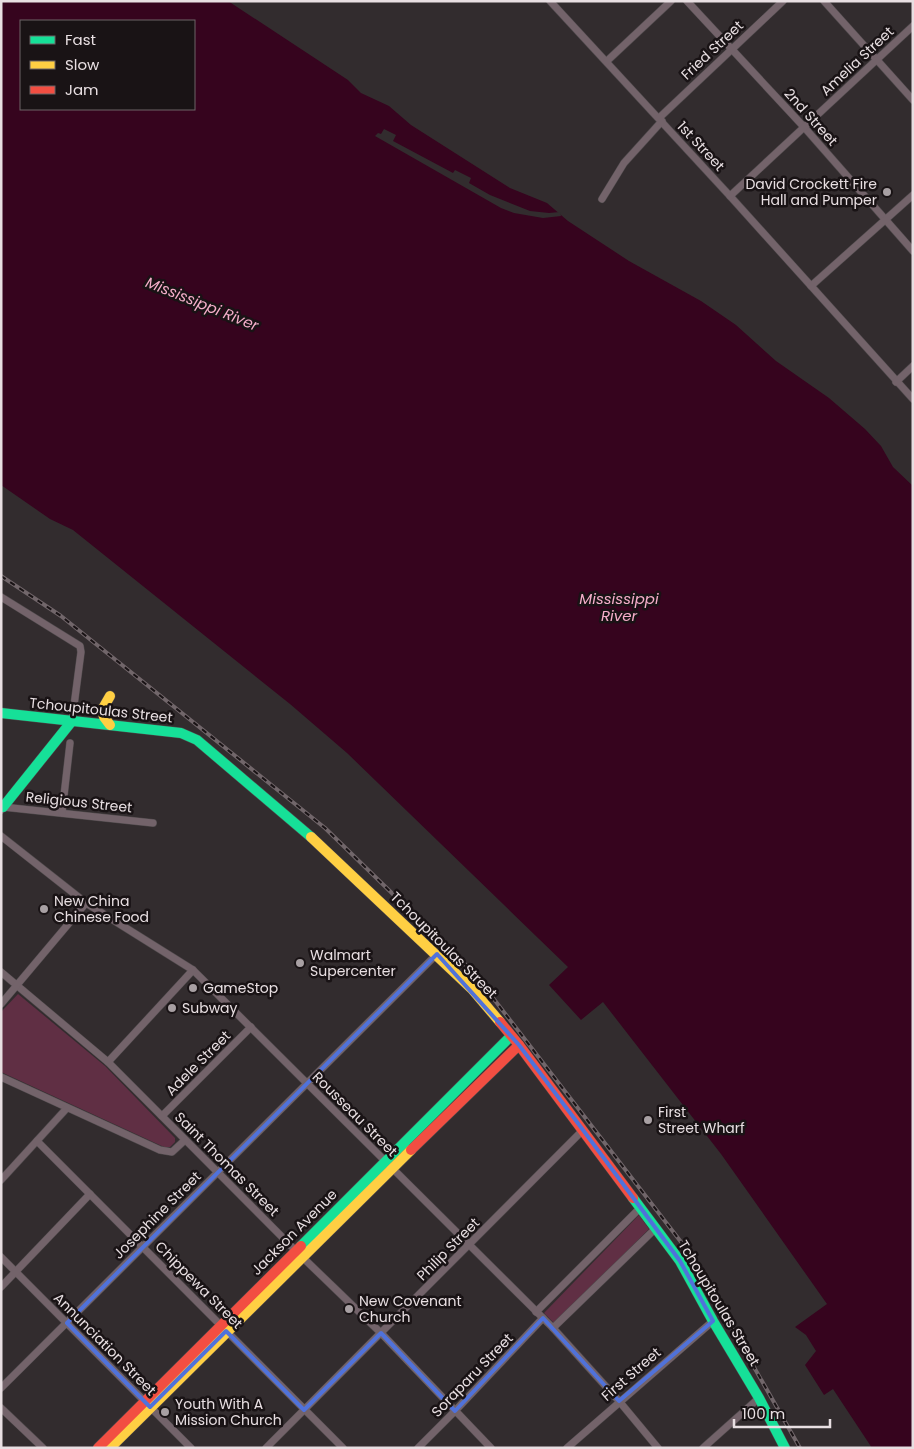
<svg xmlns="http://www.w3.org/2000/svg" width="914" height="1449" font-family="Poppins,sans-serif">
<rect width="100%" height="100%" fill="#322c2e"/>
<g fill="#602f44">
<path d="M18 994 105 1066 175 1138V1142L170 1147H164L1 1072V1012Z"/>
<path d="M639 1215 649 1229 555 1324 544 1313Z"/>
</g>
<path fill="#36041e" fill-rule="evenodd" d="M1 1H228L348 80 361 93 389 106 411 125 510 188 547 203 568 221 629 261 701 301 736 325 776 361 829 398 865 429 881 446 893 467 913 486V1448H872L833 1389 824 1395 805 1365 816 1351 806 1335 795 1327 827 1304 721 1154 603 1002 581 1020 549 985 568 967 347 753 290 704 73 530 50 519 1 485ZM21 21H194V109H21Z"/>
<path fill="#322c2e" d="M384 129 396 135 393 141 453 173 455 170 471 178 469 183 490 195 530 211 549 213 560 212 561 216 543 218 514 213 501 208 375 136 378 133 381 134Z"/>
<g fill="none" stroke-linecap="round" stroke-linejoin="round">
<g stroke="#4e494b" stroke-width="8">
<g id="street">
<path d="M550 1 730 196 913 399"/>
<path d="M687 1 804 127 913 251"/>
<path d="M824 1 913 100"/>
<path d="M607 61 671 1"/>
<path d="M659 118 783 1"/>
<path d="M730 196 913 26"/>
<path d="M602 199 624 163 662 121"/>
<path d="M811 286 913 195"/>
<path d="M896 382 913 366"/>
<path d="M1 597 80 646 81 652 72 721"/>
<path d="M1 810 3 807 153 823"/>
<path d="M62 813 70 743"/>
<path d="M1 836 86 903 193 970 553 1328 619 1401 658 1448"/>
<path d="M1 972 108 1062 295 1250 381 1333 491 1448"/>
<path d="M1 1004 86 903"/>
<path d="M108 1062 193 970"/>
<path d="M1 1077 160 1150 172 1152 185 1140"/>
<path d="M162 1116 251 1027"/>
<path d="M37 1141 343 1448"/>
<path d="M1 1180 67 1108"/>
<path d="M1 1257 191 1448"/>
<path d="M1 1287 90 1194"/>
<path d="M536 1312 641 1207"/>
<path d="M553 1328 656 1228"/>
<path d="M1 1388 437 954"/>
<path d="M1 1408 43 1448"/>
<path d="M266 1448 583 1130"/>
<path d="M418 1448 455 1411 543 1318"/>
<path d="M567 1448 713 1321"/>
<path d="M703 1448 759 1398"/>
</g>
</g>
<g stroke="#4e494b" stroke-width="11">
<g id="fast">
<path d="M1 713 181 733 197 740 311 837"/>
<path d="M1 807H3L72 721"/>
<path d="M633 1198 680 1261 713 1321 759 1398 785 1448"/>
<path d="M301 1246 511 1036"/>
</g>
</g>
<g stroke="#4e494b" stroke-width="11">
<g id="slow">
<path d="M110 696 102 710 104 717 110 725"/>
<path d="M311 837 472 989 500 1022"/>
<path d="M110 1448 411 1150"/>
</g>
</g>
<g stroke="#4e494b" stroke-width="11">
<g id="jam">
<path d="M500 1022 519 1045 633 1198"/>
<path d="M411 1150 519 1045"/>
<path d="M98 1448 301 1246"/>
</g>
</g>
<use href="#street" stroke="#73636a" stroke-width="7"/>
<use href="#fast" stroke="#16e098" stroke-width="10"/>
<use href="#slow" stroke="#ffcf43" stroke-width="10"/>
<use href="#jam" stroke="#f24e42" stroke-width="10"/>
<g stroke="#71666a" stroke-width="4">
<path id="rail" d="M1 576 61 616 325 828 473 972 688 1251 800 1448"/>
</g>
<use href="#rail" stroke="#191315" stroke-width="2" stroke-dasharray="5.5" stroke-linecap="butt"/>
</g>
<path fill="none" stroke="#5072da" stroke-width="4" stroke-linejoin="round" d="M437 954 519 1045 583 1130 680 1261 713 1321 619 1401 543 1318 455 1411 381 1333 304 1410 226 1331 150 1407 67 1323Z"/>
<g fill="#a8a0a3" stroke="#191315" stroke-width="2">
<circle cx="887" cy="192" r="5"/>
<circle cx="44" cy="909" r="5"/>
<circle cx="300" cy="963" r="5"/>
<circle cx="193" cy="988" r="5"/>
<circle cx="172" cy="1008" r="5"/>
<circle cx="648" cy="1120" r="5"/>
<circle cx="349" cy="1309" r="5"/>
<circle cx="165" cy="1412" r="5"/>
</g>
<g text-anchor="middle" stroke-width="5" stroke-linejoin="round" paint-order="stroke">
<g font-size="14" fill="#e8dfe2" stroke="#191315">
<text transform="translate(712 50) rotate(-43)" y="5">Fried Street</text>
<text transform="translate(857 61) rotate(-43)" y="5">Amelia Street</text>
<text transform="translate(811 117) rotate(48)" y="5">2nd Street</text>
<text transform="translate(701 146) rotate(47)" y="5">1st Street</text>
<text transform="translate(101 710) rotate(6)" y="5">Tchoupitoulas Street</text>
<text transform="translate(79 802) rotate(6)" y="5">Religious Street</text>
<text transform="translate(444 945) rotate(45)" y="5">Tchoupitoulas Street</text>
<text transform="translate(198 1063) rotate(-45)" y="5">Adele Street</text>
<text transform="translate(355 1114) rotate(45)" y="5">Rousseau Street</text>
<text transform="translate(227 1164) rotate(45)" y="5">Saint Thomas Street</text>
<text transform="translate(157 1215) rotate(-45)" y="5">Josephine Street</text>
<text transform="translate(294 1232) rotate(-45)" y="5">Jackson Avenue</text>
<text transform="translate(448 1249) rotate(-45)" y="5">Philip Street</text>
<text transform="translate(199 1285) rotate(45)" y="5">Chippewa Street</text>
<text transform="translate(719 1303) rotate(59)" y="5">Tchoupitoulas Street</text>
<text transform="translate(105 1344) rotate(45)" y="5">Annunciation Street</text>
<text transform="translate(631 1374) rotate(-41)" y="5">First Street</text>
<text transform="translate(472 1375) rotate(-46)" y="5">Soraparu Street</text>
</g>
<g font-size="14" fill="#e8dfe2" stroke="#191315" text-anchor="start">
<text x="877" y="189" text-anchor="end">David Crockett Fire<tspan x="877" dy="16">Hall and Pumper</tspan></text>
<text x="54" y="906">New China<tspan x="54" dy="16">Chinese Food</tspan></text>
<text x="310" y="960">Walmart<tspan x="310" dy="16">Supercenter</tspan></text>
<text x="203" y="993">GameStop</text>
<text x="182" y="1013">Subway</text>
<text x="658" y="1117">First<tspan x="658" dy="16">Street Wharf</tspan></text>
<text x="359" y="1306">New Covenant<tspan x="359" dy="16">Church</tspan></text>
<text x="175" y="1409">Youth With A<tspan x="175" dy="16">Mission Church</tspan></text>
</g>
<g font-size="15" font-style="italic" fill="#f5aeca" stroke="#191315">
<text transform="translate(202 304) rotate(22)" y="5">Mississippi River</text>
<text x="619" y="604">Mississippi<tspan x="619" dy="17">River</tspan></text>
</g>
</g>
<rect width="914" height="1449" fill="none" stroke="#e8dfe2" stroke-width="5"/>
<rect x="20" y="20" width="175" height="90" fill="#191315" stroke="#6c6567"/>
<rect x="30" y="36" width="25" height="8" fill="#16e098" stroke="#6c6567"/>
<text x="65" y="45" font-size="15" fill="#e8dfe2">Fast</text>
<rect x="30" y="61" width="25" height="8" fill="#ffcf43" stroke="#6c6567"/>
<text x="65" y="70" font-size="15" fill="#e8dfe2">Slow</text>
<rect x="30" y="86" width="25" height="8" fill="#f24e42" stroke="#6c6567"/>
<text x="65" y="95" font-size="15" fill="#e8dfe2">Jam</text>
<path d="M734 1419v8h96v-8" fill="none" stroke="#e8dfe2" stroke-width="2.5"/>
<text x="742" y="1419" font-size="15" fill="#e8dfe2" stroke="#191315" stroke-width="4" paint-order="stroke">100 m</text>
</svg>
